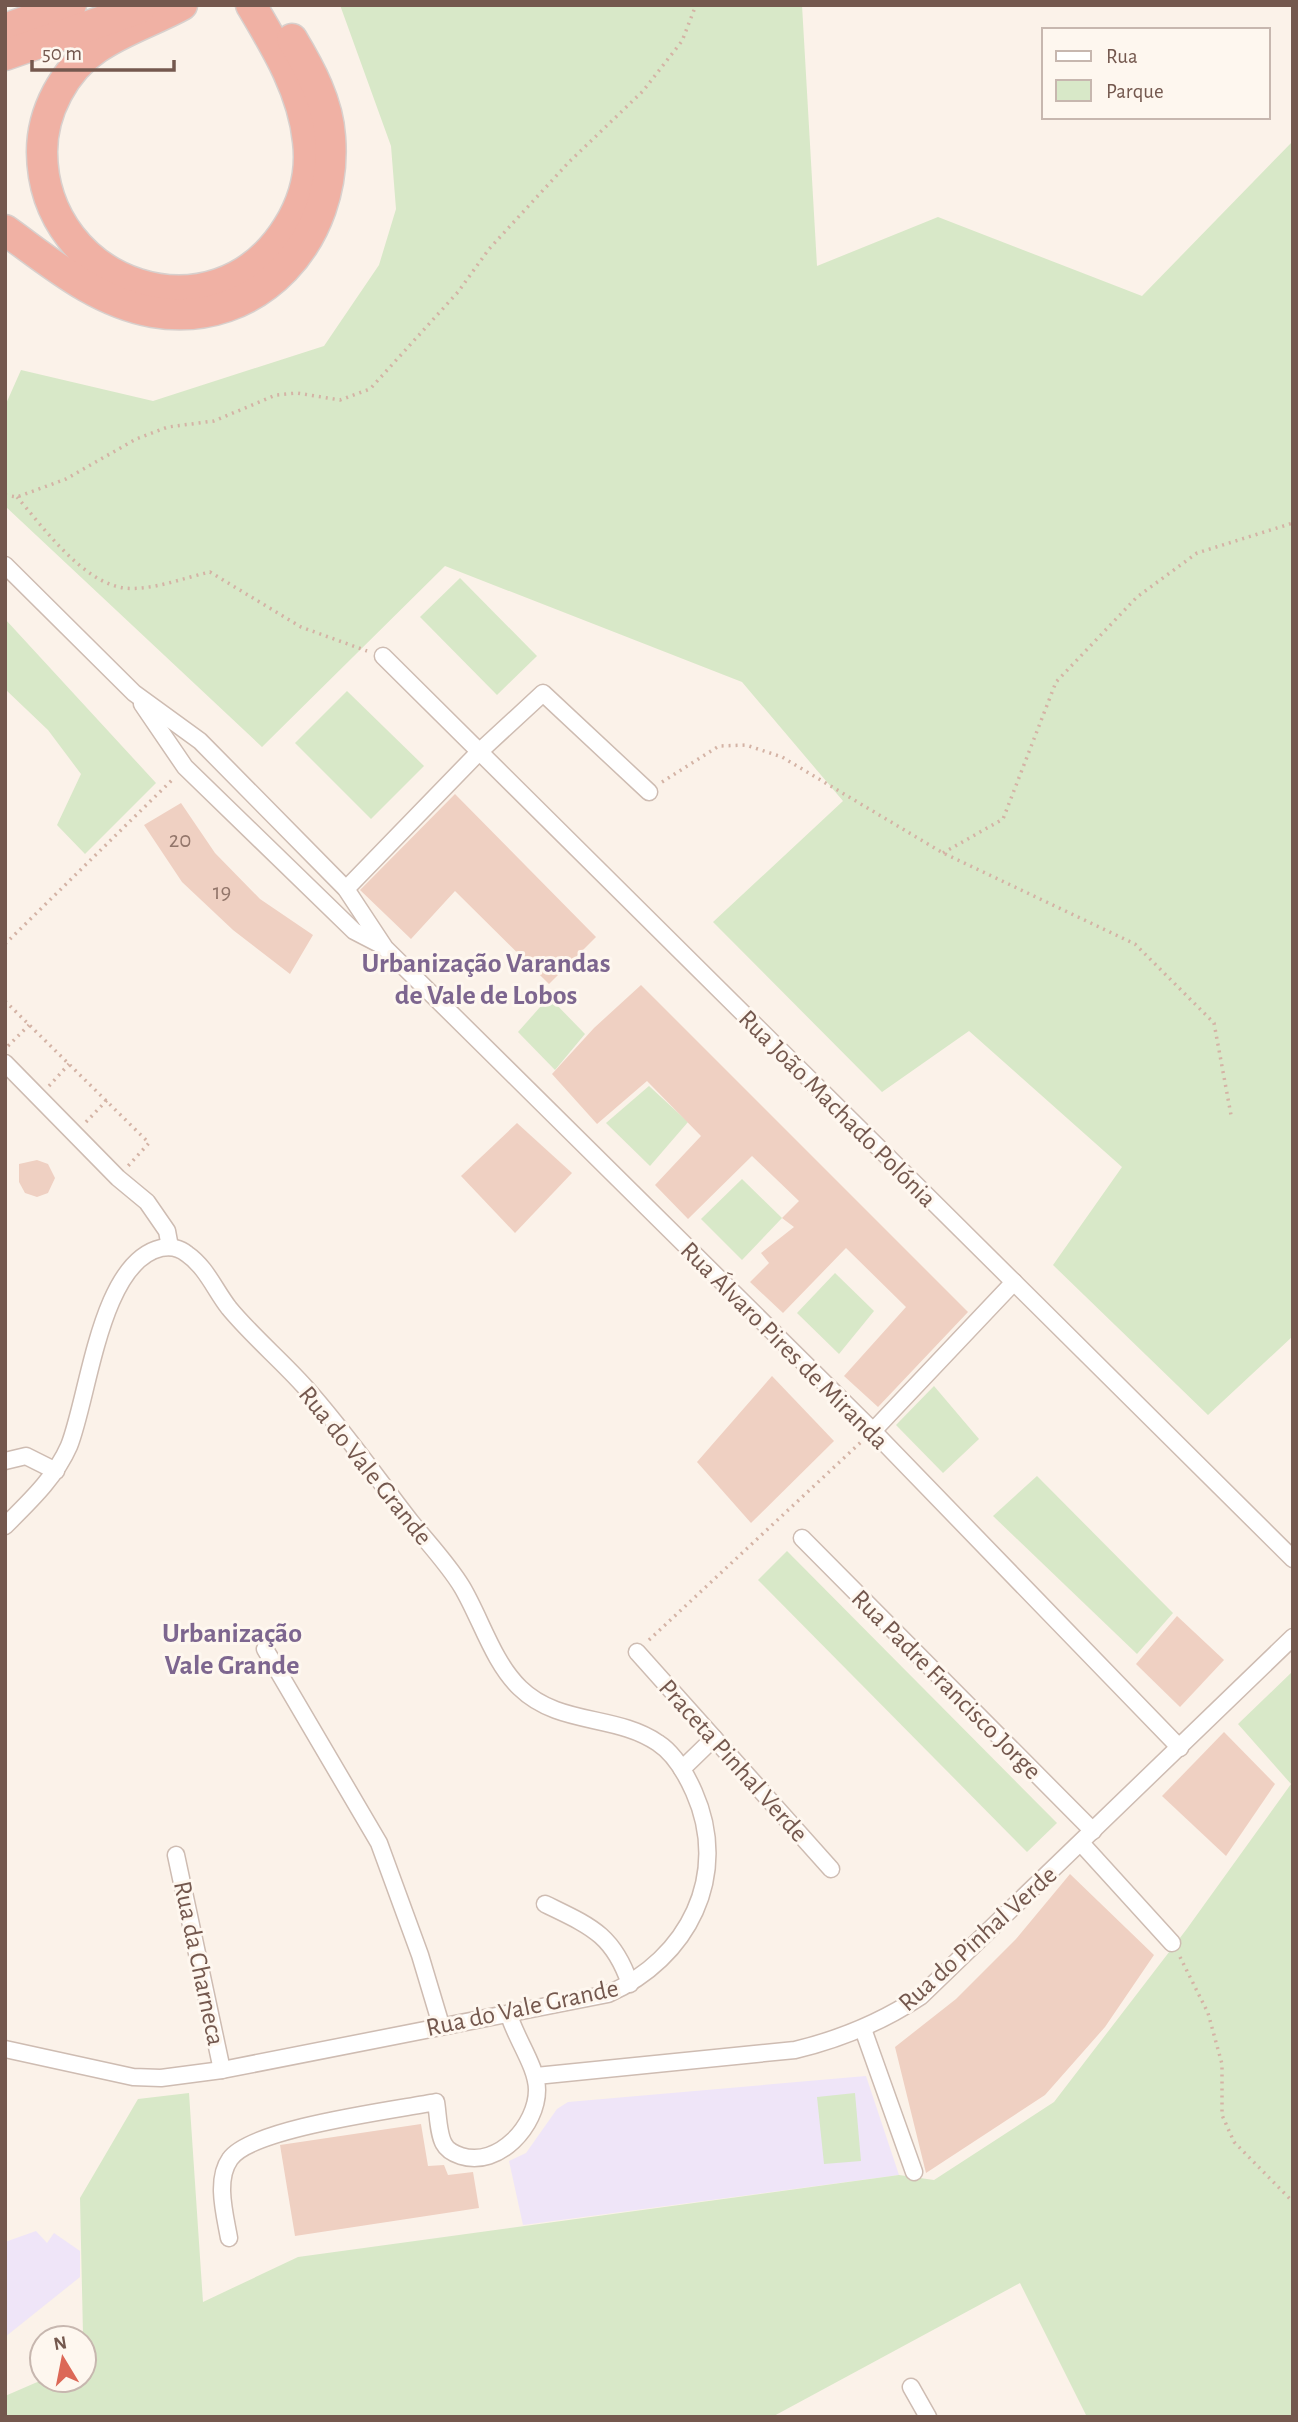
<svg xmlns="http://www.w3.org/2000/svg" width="1298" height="2422" font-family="'Alegreya Sans',sans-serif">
<rect width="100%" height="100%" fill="#fbf2e9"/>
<g fill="#efe5f8">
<path d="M866 2076 899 2175 523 2225 509 2161 526 2153 557 2109 568 2102Z"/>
<path d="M36 2231 47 2243 54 2233 80 2251V2277L5 2337V2242Z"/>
</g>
<g fill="#d8e8c8">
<path d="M340 5H802L817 266 938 217 1142 296 1293 141V1336L1208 1415 1053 1265 1122 1167 969 1031 882 1092 713 922 843 801 742 682 445 566 262 747 5 506V406L21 370 153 401 324 346 379 265 396 209 391 146Z"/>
<path d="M460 578 537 656 497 695 420 617Z"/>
<path d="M5 619 156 783 85 854 57 825 81 774 48 730 5 689Z"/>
<path d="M347 691 424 766 371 819 295 743Z"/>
<path d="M549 997 585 1034 555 1070 518 1032Z"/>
<path d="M649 1086 688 1122 650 1166 606 1123Z"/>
<path d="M742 1179 782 1218 742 1260 701 1219Z"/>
<path d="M835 1273 874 1311 839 1354 797 1313Z"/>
<path d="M934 1386 979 1439 943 1473 896 1425Z"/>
<path d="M1037 1476 1173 1613 1137 1654 993 1516Z"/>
<path d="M787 1551 1057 1823 1027 1852 758 1580Z"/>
<path d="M1293 1671V2417H1087L1020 2283 772 2417H5V2396L42 2380H84L80 2198 138 2099 189 2093 203 2302 298 2257 899 2175 934 2180 1054 2102 1186 1930 1291 1784 1238 1724Z"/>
<path d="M855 2093 861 2161 824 2164 817 2097Z"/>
</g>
<g fill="#efd0c2">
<path d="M455 794 596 937 549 984 455 891 411 939 360 890Z"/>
<path d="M181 803 215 853 260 899 313 935 290 974 233 930 182 882 144 825Z"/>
<path d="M641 985 968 1312 878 1407 844 1376 906 1307 846 1248 783 1313 750 1282 769 1263 761 1253 794 1227 782 1218 799 1201 752 1156 688 1219 655 1185 701 1136 647 1081 597 1124 552 1074 594 1028Z"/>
<path d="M517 1123 572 1173 515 1233 461 1176Z"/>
<path d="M37 1160 48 1164 55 1178 48 1193 37 1197 25 1193 19 1182V1164Z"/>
<path d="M772 1376 834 1441 751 1523 697 1462Z"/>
<path d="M1177 1616 1224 1660 1180 1707 1136 1664Z"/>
<path d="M1224 1732 1275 1784 1226 1856 1162 1796Z"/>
<path d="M1070 1874 1154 1955 1105 2027 1045 2095 926 2173 895 2047 956 1999 1016 1939Z"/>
<path d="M421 2124 428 2166 444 2165 448 2175 473 2172 479 2208 295 2236 280 2145Z"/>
</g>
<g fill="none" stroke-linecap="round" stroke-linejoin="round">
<g stroke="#cebcb2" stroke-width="19">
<g id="street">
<path d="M5 565 134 693 200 741 346 889 385 948 873 1431 1180 1748"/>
<path d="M383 656 1293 1559"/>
<path d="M142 704 185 767 354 931 383 946"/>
<path d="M346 889 478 753 543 693 649 792"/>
<path d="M5 1063 118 1178 147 1202 167 1231 170 1247"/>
<path d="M873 1431 1014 1282"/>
<path d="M5 1461 26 1456 56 1471"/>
<path d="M5 1526C29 1502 55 1478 69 1446 89 1396 100 1262 161 1248 170 1246 180 1248 187 1254 206 1267 215 1290 229 1308 252 1336 281 1360 305 1387 343 1429 376 1477 411 1522 428 1543 448 1564 462 1587 481 1619 493 1662 520 1688 559 1726 616 1714 658 1743 675 1754 686 1774 694 1792 731 1875 688 1959 608 1994L222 2070 161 2078 133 2077 5 2049"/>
<path d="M802 1538 1093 1831"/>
<path d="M265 1649 379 1843 420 1955 441 2025"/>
<path d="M637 1652 831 1869"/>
<path d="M682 1769 714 1738"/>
<path d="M1081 1843 1172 1943"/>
<path d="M176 1855 222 2070"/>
<path d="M545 1904C590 1926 613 1934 630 1984"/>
<path d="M863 2029 914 2172"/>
<path d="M536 2076 795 2050C841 2039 882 2022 921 1996L1293 1637"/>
<path d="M229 2238C225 2215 215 2180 230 2159 251 2128 395 2110 436 2102 438 2113 438 2134 444 2144 447 2150 455 2154 461 2156 499 2168 537 2125 537 2090 537 2067 516 2039 509 2015"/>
<path d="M911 2387 928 2417"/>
</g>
</g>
<g stroke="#d8d0cd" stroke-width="33">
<g id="highway">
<path d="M182 5C155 20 123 30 97 48 64 70 42 112 42 152 43 286 215 345 288 227 304 201 312 172 308 141 303 91 276 47 251 5"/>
<path d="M5 29 71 5"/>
<path d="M5 55 140 8"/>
<path d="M5 230C51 263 96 302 153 312 259 330 338 238 330 137 328 102 310 69 292 39"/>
</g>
</g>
<g stroke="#d4b3a5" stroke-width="3.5" stroke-dasharray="2 5" stroke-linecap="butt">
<path d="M5 495 17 497 66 479 136 439 168 427 214 421 276 395 297 393 340 400 370 389 458 292 489 249 569 162 643 91 682 41 696 5"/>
<path d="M17 497C43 527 82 582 124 588 151 591 183 578 210 572L301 627 367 651"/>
<path d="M662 782 719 746 746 745 782 757 943 853 1135 944 1214 1023 1231 1115"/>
<path d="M943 853 1003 819 1056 682 1137 597 1197 553 1293 523"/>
<path d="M5 944 174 778"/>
<path d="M5 1001 149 1143 128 1166"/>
<path d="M8 1046 29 1025"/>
<path d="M49 1086 69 1064"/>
<path d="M86 1122 107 1100"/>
<path d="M649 1640 861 1442"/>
<path d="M1180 1957 1208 2013 1222 2064V2115L1234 2142 1293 2202"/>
</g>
<use href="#street" stroke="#fff" stroke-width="16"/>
<use href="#highway" stroke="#f0b1a4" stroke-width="30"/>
</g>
<g text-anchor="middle" stroke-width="6" stroke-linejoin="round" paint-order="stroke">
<g font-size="23" fill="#93766b">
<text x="180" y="847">20</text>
<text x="222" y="899">19</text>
</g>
<g font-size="26" fill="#74584e" stroke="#fef7ef">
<text transform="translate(838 1108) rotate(45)" y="9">Rua João Machado Polónia</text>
<text transform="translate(785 1345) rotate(45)" y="9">Rua Álvaro Pires de Miranda</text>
<text transform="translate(366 1465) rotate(51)" y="9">Rua do Vale Grande</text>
<text transform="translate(947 1684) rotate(45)" y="9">Rua Padre Francisco Jorge</text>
<text transform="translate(734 1760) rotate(48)" y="9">Praceta Pinhal Verde</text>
<text transform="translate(977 1938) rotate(-42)" y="9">Rua do Pinhal Verde</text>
<text transform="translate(200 1963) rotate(78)" y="9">Rua da Charneca</text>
<text transform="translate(522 2007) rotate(-12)" y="9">Rua do Vale Grande</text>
</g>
<g font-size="28" font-weight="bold" fill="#7d668f" stroke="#fef7ef">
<text x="486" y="972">Urbanização Varandas<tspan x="486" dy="32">de Vale de Lobos</tspan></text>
<text x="232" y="1642">Urbanização<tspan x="232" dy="32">Vale Grande</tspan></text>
</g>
</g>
<rect width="1298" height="2422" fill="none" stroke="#74584e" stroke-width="14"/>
<rect x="1042" y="28" width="228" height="91" fill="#fef7ef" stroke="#c7b7af" stroke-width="2"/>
<rect x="1056" y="51" width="35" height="10" fill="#ffffff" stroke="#c7b7af" stroke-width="2"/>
<text x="1106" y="63" font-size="21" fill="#74584e">Rua</text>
<rect x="1056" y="80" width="35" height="21" fill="#d8e8c8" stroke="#c7b7af" stroke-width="2"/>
<text x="1106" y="98" font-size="21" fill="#74584e">Parque</text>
<g transform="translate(63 2359) rotate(350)"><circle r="33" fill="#fef7ef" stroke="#c7b7af" stroke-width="2"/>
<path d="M0-5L12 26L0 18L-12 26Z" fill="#dc6857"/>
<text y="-10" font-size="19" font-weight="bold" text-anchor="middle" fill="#74584e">N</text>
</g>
<path d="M32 60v10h142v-10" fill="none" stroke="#74584e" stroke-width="3.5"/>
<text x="42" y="60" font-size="21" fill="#74584e" stroke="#fef7ef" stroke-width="5" paint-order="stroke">50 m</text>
</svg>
